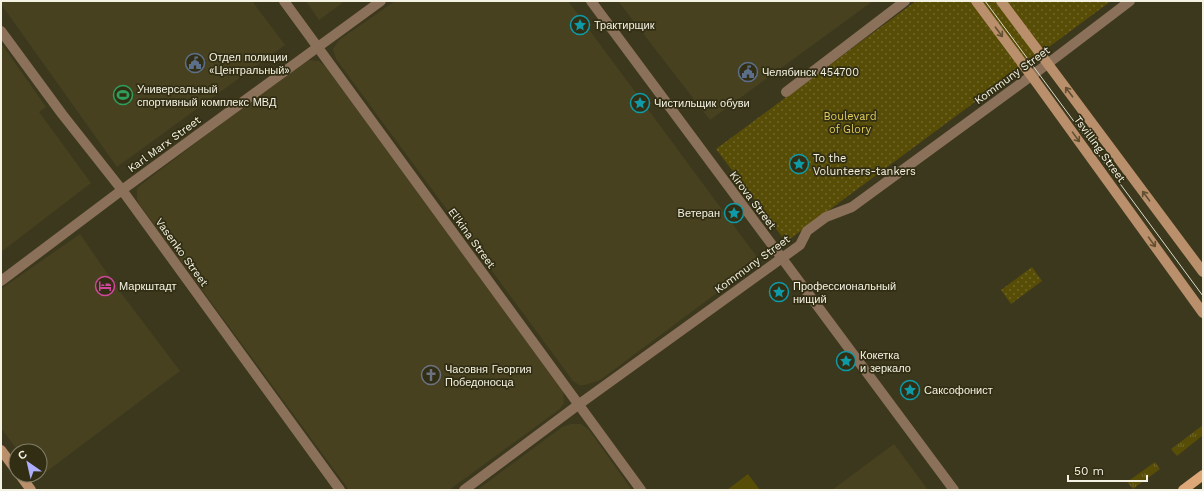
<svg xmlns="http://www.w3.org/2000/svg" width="1204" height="491" font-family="'Work Sans',sans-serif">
<defs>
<pattern id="grass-tufts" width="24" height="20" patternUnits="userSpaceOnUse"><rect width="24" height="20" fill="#574d07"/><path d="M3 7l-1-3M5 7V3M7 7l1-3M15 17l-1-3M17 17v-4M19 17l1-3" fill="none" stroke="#70672b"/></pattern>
<pattern id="park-dots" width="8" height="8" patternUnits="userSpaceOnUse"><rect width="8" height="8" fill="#574d07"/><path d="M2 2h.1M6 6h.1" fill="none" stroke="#70672b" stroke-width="1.8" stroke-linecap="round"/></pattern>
</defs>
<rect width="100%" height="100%" fill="#3c381e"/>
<g fill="#47411f">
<path d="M1 1H252L285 45 117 167 1 4Z"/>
<path d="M306 1H345L319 20Z"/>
<path d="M395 1H568L760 261 600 380 585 385H579L573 381 336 59 333 49 339 40Z"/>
<path d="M618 1H873L710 120Z"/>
<path d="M1 43 46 107 39 112 91 183 1 252Z"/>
<path d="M309 60 319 61 325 66 563 389 564 403 560 409 449 490H349L139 204 137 198V188L142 184 301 63Z"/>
<path d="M80 234 115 285 180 371 38 478 36 475H40V451H18L1 428V289Z"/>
<path d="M571 424H581L589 430 632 490H477L562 427Z"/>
<path d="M894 444 928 490H832Z"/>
</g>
<g fill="url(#grass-tufts)">
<path d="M1203 425V438L1202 436 1177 456 1171 449Z"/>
<path d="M1155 462 1160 469 1133 489 1127 482Z"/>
</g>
<g fill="url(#park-dots)">
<path d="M916 1H1111L786 242 716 149Z"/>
<path d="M1032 267 1042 281 1011 304 1001 290Z"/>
</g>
<path fill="#574d07" d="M748 474 760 490H727Z"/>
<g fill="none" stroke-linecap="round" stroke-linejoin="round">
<g stroke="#8b705a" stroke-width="10">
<path d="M284 1 641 490"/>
<path d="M591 1 954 490"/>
<path d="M1 31 62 114 122 190 340 490"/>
<path d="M786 92 905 1"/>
<path d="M1 281 122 190 381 1"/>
<path d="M464 490 578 405 800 245 807 231 826 217 852 207 1042 68 1130 1"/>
</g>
<g stroke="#ba8f6b" stroke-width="10">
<path d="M976 1 1036 82 1203 313"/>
<path d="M1001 1 1203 272"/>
<path d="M1 450 16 470"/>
<path d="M20 475 31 490"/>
</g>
<path stroke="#dea778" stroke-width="10" d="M1183 490 1203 475"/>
<path stroke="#dcdac9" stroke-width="1" d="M985 1 1203 296"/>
</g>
<defs><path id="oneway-shaft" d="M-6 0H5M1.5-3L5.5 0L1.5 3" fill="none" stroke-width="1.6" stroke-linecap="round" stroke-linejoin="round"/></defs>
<g stroke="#625032">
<use href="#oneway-shaft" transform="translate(999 32) rotate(53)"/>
<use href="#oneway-shaft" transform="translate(1069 92) rotate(-127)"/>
<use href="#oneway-shaft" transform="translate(1076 137) rotate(54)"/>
<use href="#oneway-shaft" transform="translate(1146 196) rotate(-127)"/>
<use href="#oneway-shaft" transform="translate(1152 242) rotate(54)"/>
</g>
<defs>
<g id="sight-ring" transform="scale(1)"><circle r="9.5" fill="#322e14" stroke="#0f9aa8" stroke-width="1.5"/><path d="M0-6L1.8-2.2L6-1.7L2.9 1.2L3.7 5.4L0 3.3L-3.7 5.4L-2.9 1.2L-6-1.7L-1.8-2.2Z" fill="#0f9aa8"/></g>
<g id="civic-ring" transform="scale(1)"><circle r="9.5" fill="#322e14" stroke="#5c6f8a" stroke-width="1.5"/><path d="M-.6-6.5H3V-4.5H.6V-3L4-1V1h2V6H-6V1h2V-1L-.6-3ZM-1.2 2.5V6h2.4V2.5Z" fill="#5c6f8a"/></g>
<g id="stadium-ring" transform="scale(1)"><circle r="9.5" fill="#322e14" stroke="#2e9e5b" stroke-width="1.5"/><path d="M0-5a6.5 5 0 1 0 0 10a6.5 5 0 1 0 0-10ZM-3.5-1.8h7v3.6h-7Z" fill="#2e9e5b"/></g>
<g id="hotel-ring" transform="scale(1)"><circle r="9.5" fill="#322e14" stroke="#d1479c" stroke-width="1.5"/><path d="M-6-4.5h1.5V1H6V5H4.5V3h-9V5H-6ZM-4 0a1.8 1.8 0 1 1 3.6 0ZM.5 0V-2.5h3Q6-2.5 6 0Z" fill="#d1479c"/></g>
<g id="church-ring" transform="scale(1)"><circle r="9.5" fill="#322e14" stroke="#6b7280" stroke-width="1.5"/><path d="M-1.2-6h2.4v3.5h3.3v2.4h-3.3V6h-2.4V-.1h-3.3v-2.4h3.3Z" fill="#6b7280"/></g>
</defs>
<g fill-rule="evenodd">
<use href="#sight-ring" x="580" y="25"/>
<use href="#civic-ring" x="195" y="63"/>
<use href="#civic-ring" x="748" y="72"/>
<use href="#stadium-ring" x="123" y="95"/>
<use href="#sight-ring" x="640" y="103"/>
<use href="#sight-ring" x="799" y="164"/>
<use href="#sight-ring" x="734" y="213"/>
<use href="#hotel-ring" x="105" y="286"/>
<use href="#sight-ring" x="779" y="292"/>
<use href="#sight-ring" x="846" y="361"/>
<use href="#church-ring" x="431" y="375"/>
<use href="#sight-ring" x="910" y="390"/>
</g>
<g text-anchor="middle" stroke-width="3.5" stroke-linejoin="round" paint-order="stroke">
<g font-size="11" fill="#f4f2e2" stroke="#322e14" text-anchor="start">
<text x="594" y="29">Трактирщик</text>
<text x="209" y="61">Отдел полиции<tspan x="209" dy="13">«Центральный»</tspan></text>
<text x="762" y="76">Челябинск 454700</text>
<text x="137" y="93">Универсальный<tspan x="137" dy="13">спортивный комплекс МВД</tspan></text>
<text x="654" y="107">Чистильщик обуви</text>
<text x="813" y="162">To the<tspan x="813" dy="13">Volunteers-tankers</tspan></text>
<text x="720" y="217" text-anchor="end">Ветеран</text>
<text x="119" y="290">Маркштадт</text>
<text x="793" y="290">Профессиональный<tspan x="793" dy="13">нищий</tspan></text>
<text x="860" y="359">Кокетка<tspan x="860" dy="13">и зеркало</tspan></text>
<text x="445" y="373">Часовня Георгия<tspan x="445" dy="13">Победоносца</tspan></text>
<text x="924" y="394">Саксофонист</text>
</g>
<g font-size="11" fill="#f4f2e2" stroke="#322e14">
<text transform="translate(1012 75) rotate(-36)" y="4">Kommuny Street</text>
<text transform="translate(164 144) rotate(-36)" y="4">Karl Marx Street</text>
<text transform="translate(1100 149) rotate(54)" y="4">Tsvilling Street</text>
<text transform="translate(753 200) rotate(53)" y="4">Kirova Street</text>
<text transform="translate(472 238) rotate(54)" y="4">El'kina Street</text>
<text transform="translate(182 252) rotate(54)" y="4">Vasenko Street</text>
<text transform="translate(752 264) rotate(-36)" y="4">Kommuny Street</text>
</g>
<g font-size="11" fill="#dfcc59" stroke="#322e14">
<text x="850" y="120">Boulevard<tspan x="850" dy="13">of Glory</tspan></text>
</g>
</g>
<rect width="1204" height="491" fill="none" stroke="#f4f2e2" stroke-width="4"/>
<g transform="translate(28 463) rotate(326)"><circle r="19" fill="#322e14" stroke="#807c66"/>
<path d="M0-3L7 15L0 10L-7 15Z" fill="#adaffb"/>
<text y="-6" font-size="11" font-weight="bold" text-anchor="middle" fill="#f4f2e2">С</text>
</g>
<path d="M1068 475v6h79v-6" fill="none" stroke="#f4f2e2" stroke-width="2"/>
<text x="1074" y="475" font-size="12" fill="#f4f2e2" stroke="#322e14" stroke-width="3" paint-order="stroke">50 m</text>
</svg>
